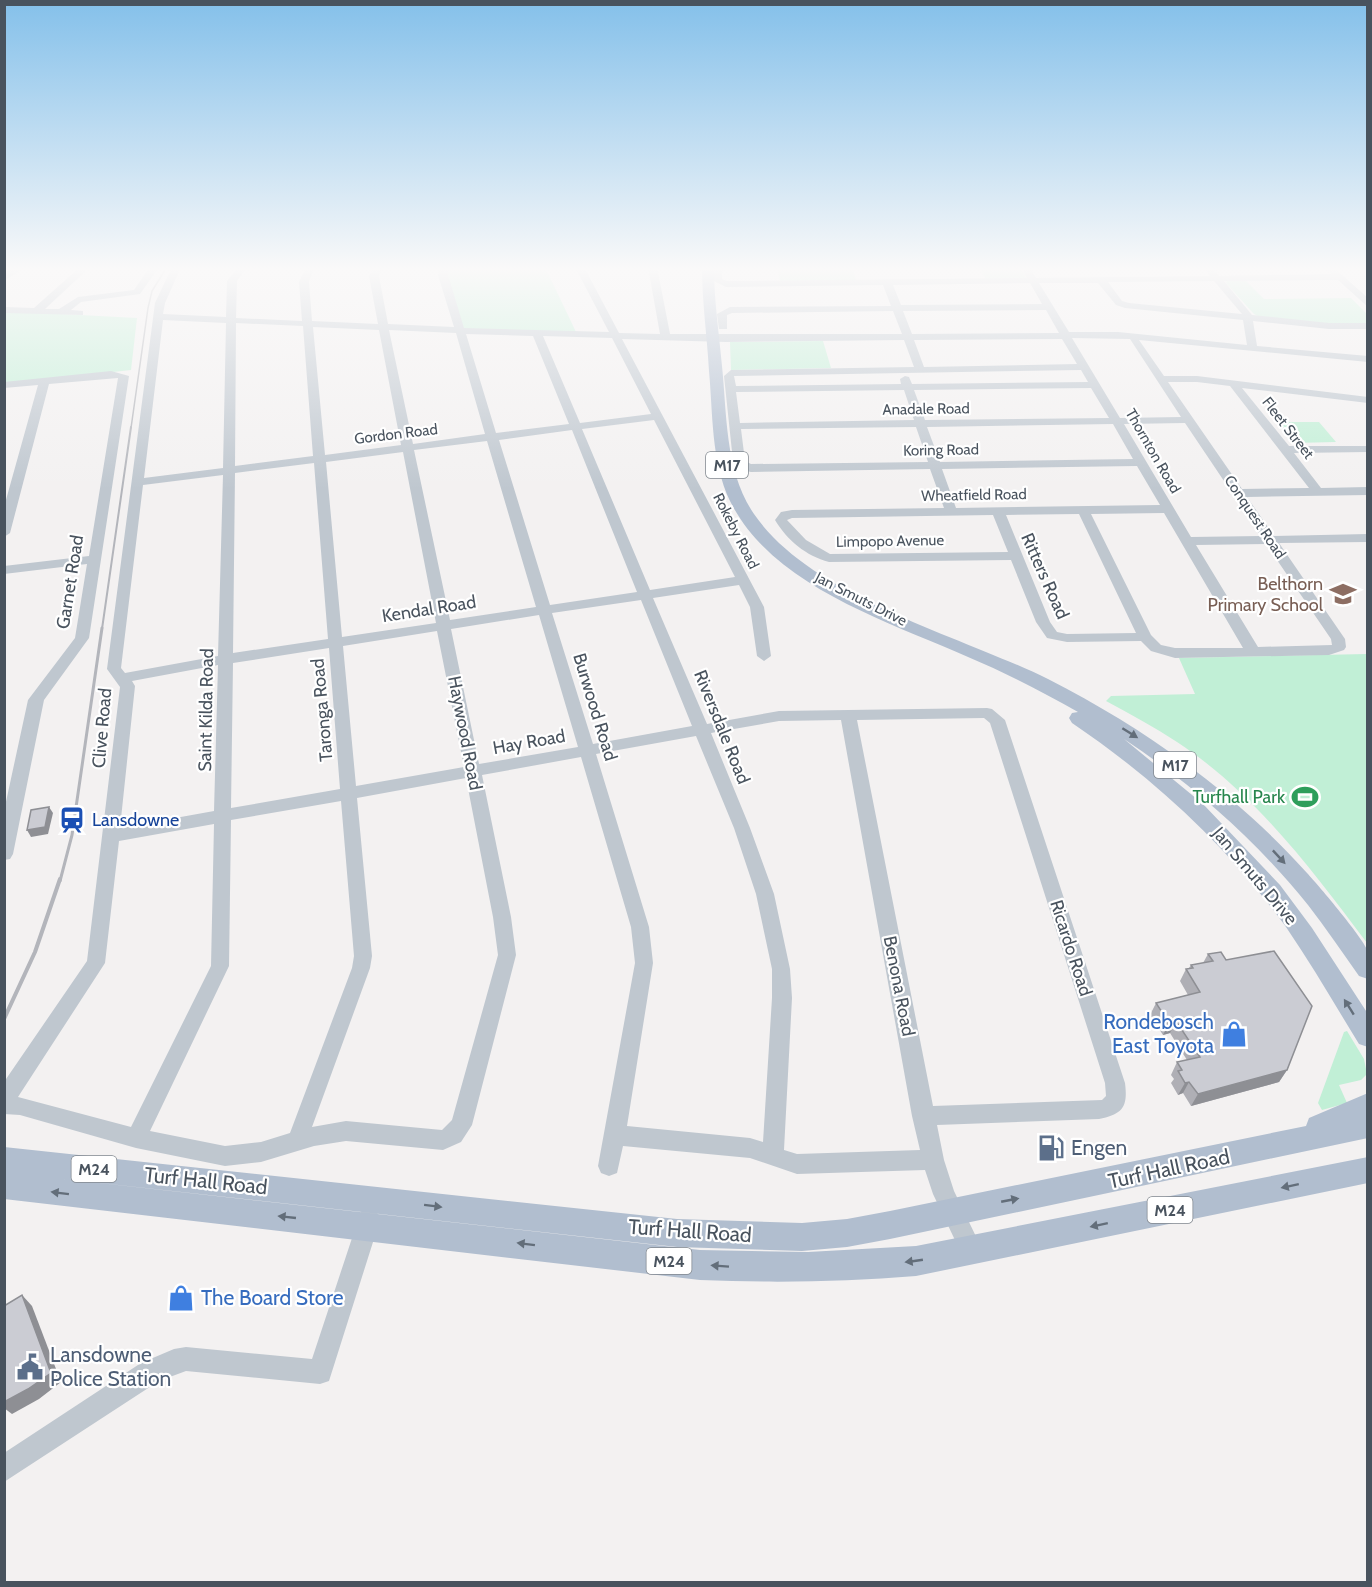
<svg xmlns="http://www.w3.org/2000/svg" width="1372" height="1587" font-family="Cabin,sans-serif">
<rect width="100%" height="100%" fill="#f3f1f1"/>
<g fill="#c1efd6">
<path d="M447 267H545L576 332 464 329 445 271Z"/>
<path d="M979 267 1021 268 1026 278 986 279Z"/>
<path d="M853 269 856 280 780 281 778 270Z"/>
<path d="M1227 281H1246L1264 299 1351 298 1367 314V323L1328 324 1260 317 1254 314 1226 283Z"/>
<path d="M4 311 137 318 131 370 5 384Z"/>
<path d="M823 341 831 368 731 370 730 342Z"/>
<path d="M1278 422H1319L1336 442 1294 443Z"/>
<path d="M1367 654V943C1312 870 1255 793 1177 742 1154 727 1130 714 1106 701L1111 696 1195 694 1179 658Z"/>
<path d="M1347 1031 1364 1059 1367 1074 1361 1080 1339 1085 1347 1103 1322 1110 1318 1103 1344 1032Z"/>
</g>
<g fill="none" stroke-linecap="round" stroke-linejoin="round">
<g fill="#bfc7cf" fill-rule="evenodd">
<path d="M15 267H25L4 281V273Z"/>
<path d="M80 267H90L45 309H59L78 297 134 290 150 267H159L140 294 81 302 71 310 83 311V315L4 313V307L34 308Z"/>
<path d="M172 267H181L165 303 163 314 226 317 227 281 239 267H247L237 281 236 318 302 321 299 282 306 267H314L309 282 312 321 378 324 369 276 374 267H382L379 276 388 324 454 327 438 275 441 267H449L448 275 464 328 609 332 575 267H584L619 333 660 334 648 267H657L670 334H902L893 311 732 313 727 315V329H719L717 314 730 307 891 306 883 285 726 287 712 280V272L718 267H728L722 273V279L727 281 1027 278 1021 267H1029L1036 278 1210 276 1203 267H1212L1219 276 1332 274 1327 269 1333 267 1368 298V307L1338 280 1224 281 1252 315 1329 323H1368V329H1329L1253 321 1257 346 1368 356V362L1139 340 1164 376H1197L1368 397V403L1242 388 1289 446H1368V452L1294 453 1321 488 1368 487V495L1247 497 1274 536 1368 534V542L1279 543 1345 639 1346 647 1344 650 1329 655 1175 658 1151 651 1141 641 1067 642 1047 638 1036 622 1011 560 829 562C806 556 787 540 775 520L781 512 792 510 944 508 930 469 751 472 738 469 733 461 724 376 731 370 914 367 904 340 726 342 622 339 764 607 771 656 764 661 757 656 750 607 739 585 653 598 707 724 779 711 987 708 992 709 1005 720 1125 1083C1128 1107 1123 1114 1099 1119L937 1125 944 1160 954 1191 983 1251 980 1259 972 1262 964 1259 933 1194 925 1170 797 1174 750 1158 623 1146 617 1173 609 1176 601 1173 598 1166 635 963 631 927 581 757 482 775 511 917 516 955 472 1125 461 1142 443 1150 346 1141 314 1146 261 1162 225 1166 136 1148 20 1115 4 1114V1082L87 961 120 687 107 669 155 303ZM1214 281 1242 314 1129 303 1122 301 1108 282ZM1030 283 1042 304 901 305 893 285ZM1039 283H1098L1116 305 1125 308 1243 320 1247 345 1118 332H1069ZM1046 310 1059 333 912 334 903 311ZM163 320 226 323 223 468 144 478ZM236 323 303 326 313 456 235 466ZM313 327 379 330 401 445 325 455ZM389 330 456 333 485 434 413 444ZM466 334 533 336 569 424 496 433ZM543 336 612 338 651 414 580 423ZM1072 338 1130 339 1181 417 1120 418ZM1062 339 1077 364 924 367 914 340ZM1081 370 1088 382 912 384 909 377 905 376 900 379 901 384 736 386 734 376ZM1168 382H1197L1230 386 1309 488 1242 489ZM1091 388 1109 418 925 420 914 390ZM904 390 914 420 740 423 736 392ZM654 420 735 577 650 590 582 429ZM1185 423 1261 536 1191 537 1124 424ZM1113 424 1133 459 940 462 927 427ZM916 427 928 462 751 464 745 461 741 429ZM572 430 637 592 550 605 499 440ZM487 441 536 607 450 620 414 450ZM403 452 436 623 342 637 326 462ZM314 463 328 639 233 653 235 473ZM1137 466 1160 505 956 508 942 469ZM223 475 218 656 125 673 121 668 143 485ZM1164 513 1243 648H1175L1161 645 1151 635 1091 514ZM1079 514 1136 633 1067 634 1057 632 1050 622 1006 515ZM993 515 1008 552 830 554 806 540 787 520 792 518ZM1266 544 1331 639 1332 645 1258 647 1196 545ZM641 600 692 726 593 744 552 613ZM539 615 578 747 479 764 451 629ZM437 631 464 767 356 786 343 646ZM329 648 340 789 231 808 233 663ZM218 665 214 811 120 828 135 686 132 681ZM984 718 990 723 1105 1083 1106 1096 1102 1100 933 1106 857 720ZM841 720 912 1116 920 1150 797 1154 784 1150 792 998 790 969 774 894 750 828 711 733 779 721ZM696 736 734 828 756 894 772 969V998L763 1142 750 1138 627 1126 653 963 649 927 596 754ZM466 778 493 917 498 955 452 1120 442 1130 346 1121 312 1127 370 968 372 956 357 798ZM341 801 354 956 352 968 290 1133 261 1142 225 1146 150 1131 229 966 231 820ZM214 824 211 966 131 1127 18 1097 105 963 119 841Z"/>
<path d="M784 267H794L795 268 790 271Z"/>
<path d="M111 371 129 376 89 638 44 700 13 854 10 859 4 860V811L28 700 75 638 87 564 4 574V566L89 556 118 378 49 384 10 533 4 537V507L38 385 4 388V382Z"/>
<path d="M369 1209 377 1212 380 1220 329 1381 320 1384 186 1371 159 1381 4 1482V1453L141 1363 174 1349 186 1347 312 1359 358 1220 361 1212Z"/>
</g>
<g fill="#b1becf" fill-rule="evenodd">
<path d="M702 267H714C714 300 719 333 722 366 727 415 725 472 754 514 811 597 959 635 1048 679 1146 729 1234 792 1307 873 1319 886 1365 940 1368 952 1369 961 1368 970 1368 979L1359 976C1342 952 1326 928 1308 905 1256 840 1193 785 1124 739L1203 804 1280 885 1312 928 1368 1014V1047L1359 1044C1335 1005 1312 965 1286 927 1227 846 1155 779 1072 723L1069 718 1072 713 1078 712C1043 692 1006 673 968 657 887 621 772 586 730 501 711 461 713 414 709 371 707 336 702 302 702 267Z"/>
<path d="M1368 1093V1138L890 1239 847 1247 802 1251 677 1247 46 1177 700 1250 808 1252 916 1246 1368 1157V1183L916 1276C844 1282 772 1283 700 1280L4 1199V1147L677 1219 802 1223 847 1219 890 1211 1306 1126 1309 1118Z"/>
</g>
<path stroke="#b3b5bb" stroke-width="1.5" d="M131 428 148 308 152 291 167 267"/>
<path stroke="#b3b5bb" stroke-width="2" d="M102 629 131 427"/>
<path stroke="#b3b5bb" stroke-width="3" d="M60 881 72 835 102 628"/>
<path stroke="#b3b5bb" stroke-width="4" d="M4 1019 35 952 60 879"/>
</g>
<path fill="#afafb5" d="M1208 954 1287 1070 1279 1082 1191 1106 1183 1093 1178 1095 1171 1083 1174 1079 1171 1075 1177 1062 1187 1060 1170 1033 1163 1035 1150 1015 1156 1003 1188 995 1180 981 1186 969 1189 968 1191 965 1203 963Z"/>
<g fill="#8e8f94">
<path d="M49 807 53 813 48 834 31 837 27 830Z"/>
<path d="M1176 1021 1170 1033 1163 1035 1169 1023Z"/>
<path d="M1287 1070 1279 1082 1191 1106 1198 1094Z"/>
<path d="M1189 1082 1183 1093 1178 1095 1185 1083Z"/>
<path d="M22 1295 32 1306 61 1382 39 1399 12 1414 4 1408V1402Z"/>
</g>
<g fill="#cbccd3" stroke="#8e8f94" stroke-width="1.5">
<path d="M49 807 45 827 27 830 31 810Z"/>
<path d="M1274 951 1312 1006 1287 1070 1198 1094 1189 1082 1185 1083 1178 1071 1182 1070 1177 1062 1200 1057 1176 1021 1169 1023 1156 1003 1200 992 1186 969 1193 968 1191 965 1213 961 1208 954 1221 952 1226 960Z"/>
<path d="M22 1295 51 1373 28 1389 4 1402V1306Z"/>
</g>
<defs><path id="oneway-solid" d="M-6-.8H1V-3.2L6.5 0L1 3.2V.8H-6Z" transform="scale(1.5)"/></defs>
<g fill="#636e7a">
<use href="#oneway-solid" transform="translate(1130 733) rotate(32)"/>
<use href="#oneway-solid" transform="translate(1279 857) rotate(47)"/>
<use href="#oneway-solid" transform="translate(1349 1007) rotate(-122)"/>
<use href="#oneway-solid" transform="translate(1290 1186) rotate(168)"/>
<use href="#oneway-solid" transform="translate(60 1193) rotate(-173)"/>
<use href="#oneway-solid" transform="translate(1010 1200) rotate(-11)"/>
<use href="#oneway-solid" transform="translate(433 1206) rotate(7)"/>
<use href="#oneway-solid" transform="translate(287 1217) rotate(-174)"/>
<use href="#oneway-solid" transform="translate(1099 1225) rotate(168)"/>
<use href="#oneway-solid" transform="translate(526 1244) rotate(-173)"/>
<use href="#oneway-solid" transform="translate(914 1261) rotate(172)"/>
<use href="#oneway-solid" transform="translate(720 1266) rotate(-176)"/>
</g>
<linearGradient id="sky" x2="0" y2="1"><stop stop-color="#84c0ea"/><stop offset="0.55" stop-color="#faf9f9"/><stop offset="1" stop-color="#faf9f9" stop-opacity="0"/></linearGradient>
<rect width="1372" height="489" fill="url(#sky)"/>
<defs>
<g id="school-bare" transform="scale(2.07)"><path d="M0-5L7-2L0 1L-7-2ZM-4 1L0 2.5L4 1V4Q0 6-4 4Z" fill="#8d6e63" stroke="#fff" stroke-width="2.5" paint-order="stroke"/></g>
<g id="stadium-bare" transform="scale(2.07)"><path d="M0-5a6.5 5 0 1 0 0 10a6.5 5 0 1 0 0-10ZM-3.5-1.8h7v3.6h-7Z" fill="#2e9e5b" stroke="#fff" stroke-width="2.5" paint-order="stroke"/></g>
<g id="station-bare" transform="scale(2.07)"><path d="M-3-6H3Q5-6 5-4V2Q5 4 3 4L4.5 6H3L1.5 4h-3L-3 6H-4.5L-3 4Q-5 4-5 2V-4Q-5-6-3-6ZM-3.5-4v3h7v-3ZM-3.5 1v1.5H-2V1ZM2 1v1.5H3.5V1Z" fill="#1a4fb4" stroke="#fff" stroke-width="2.5" paint-order="stroke"/></g>
<g id="shop-bare" transform="scale(2.07)"><path d="M-5-2.5h2.3a2.7 3.5 0 0 1 5.4 0H5L5.5 6h-11ZM-1.5-2.5h3a1.5 2.3 0 0 0-3 0Z" fill="#3f7fe0" stroke="#fff" stroke-width="2.5" paint-order="stroke"/></g>
<g id="fuel-bare" transform="scale(2.07)"><path d="M-5.5-6h7V0h2V4h1.3V-2.5L3-4.5l.8-.8L6-3V5H2.5V1h-1V6h-7ZM-4.2-4.7v3.2H.2V-4.7Z" fill="#5c6f8a" stroke="#fff" stroke-width="2.5" paint-order="stroke"/></g>
<g id="civic-bare" transform="scale(2.07)"><path d="M-.6-6.5H3V-4.5H.6V-3L4-1V1h2V6H-6V1h2V-1L-.6-3ZM-1.2 2.5V6h2.4V2.5Z" fill="#5c6f8a" stroke="#fff" stroke-width="2.5" paint-order="stroke"/></g>
</defs>
<g fill-rule="evenodd">
<use href="#school-bare" x="1343" y="594"/>
<use href="#stadium-bare" x="1305" y="797"/>
<use href="#station-bare" x="72" y="820"/>
<use href="#shop-bare" x="1234" y="1034"/>
<use href="#fuel-bare" x="1051" y="1148"/>
<use href="#shop-bare" x="181" y="1298"/>
<use href="#civic-bare" x="30" y="1367"/>
</g>
<g text-anchor="middle" stroke-width="4.5" stroke-linejoin="round" paint-order="stroke">
<g font-size="15" fill="#49535e" stroke="#fff">
<text transform="translate(926 409) rotate(-1)" y="5">Anadale Road</text>
<text transform="translate(1288 428) rotate(52)" y="5">Fleet Street</text>
<text transform="translate(396 434) rotate(-7)" y="5">Gordon Road</text>
<text transform="translate(941 450) rotate(-1)" y="5">Koring Road</text>
<text transform="translate(1153 451) rotate(60)" y="5">Thornton Road</text>
<text transform="translate(974 495) rotate(-1)" y="5">Wheatfield Road</text>
<text transform="translate(1255 517) rotate(56)" y="5">Conquest Road</text>
<text transform="translate(736 531) rotate(63)" y="5">Rokeby Road</text>
<text transform="translate(890 541) rotate(-1)" y="5">Limpopo Avenue</text>
<text transform="translate(861 599) rotate(27)" y="5">Jan Smuts Drive</text>
</g>
<g fill="#fff" stroke="#80878e" stroke-width="1.5">
<rect x="706" y="452" width="42" height="26" rx="4.5"/>
<rect x="1154" y="752" width="42" height="26" rx="4.5"/>
<rect x="71.5" y="1156" width="45" height="26" rx="4.5"/>
<rect x="1147.5" y="1197" width="45" height="26" rx="4.5"/>
<rect x="646.5" y="1248" width="45" height="26" rx="4.5"/>
</g>
<g font-size="16" font-weight="bold" fill="#49535e">
<text x="727" y="471">M17</text>
<text x="1175" y="771">M17</text>
<text x="94" y="1175">M24</text>
<text x="1170" y="1216">M24</text>
<text x="669" y="1267">M24</text>
</g>
<g font-size="18" fill="#49535e" stroke="#fff">
<text transform="translate(1045 576) rotate(66)" y="6">Ritters Road</text>
<text transform="translate(70 582) rotate(-81)" y="6">Garnet Road</text>
<text transform="translate(429 609) rotate(-9)" y="6">Kendal Road</text>
<text transform="translate(595 707) rotate(73)" y="6">Burwood Road</text>
<text transform="translate(206 710) rotate(-89)" y="6">Saint Kilda Road</text>
<text transform="translate(322 710) rotate(-95)" y="6">Taronga Road</text>
<text transform="translate(722 727) rotate(68)" y="6">Riversdale Road</text>
<text transform="translate(102 728) rotate(-85)" y="6">Clive Road</text>
<text transform="translate(465 733) rotate(79)" y="6">Haywood Road</text>
<text transform="translate(529 742) rotate(-10)" y="6">Hay Road</text>
<text transform="translate(1255 876) rotate(50)" y="6">Jan Smuts Drive</text>
<text transform="translate(1071 948) rotate(72)" y="6">Ricardo Road</text>
<text transform="translate(899 986) rotate(79)" y="6">Benona Road</text>
</g>
<g font-size="18" fill="#785e54" stroke="#fff" text-anchor="end">
<text x="1323" y="590">Belthorn<tspan x="1323" dy="21">Primary School</tspan></text>
</g>
<g font-size="18" fill="#27864d" stroke="#fff" text-anchor="end">
<text x="1285" y="803">Turfhall Park</text>
</g>
<g font-size="18" fill="#164399" stroke="#fff" text-anchor="start">
<text x="92" y="826">Lansdowne</text>
</g>
<g font-size="21" fill="#366cbe" stroke="#fff" text-anchor="end">
<text x="1214" y="1029">Rondebosch<tspan x="1214" dy="24">East Toyota</tspan></text>
<text x="201" y="1305" text-anchor="start">The Board Store</text>
</g>
<g font-size="21" fill="#4e5e75" stroke="#fff" text-anchor="start">
<text x="1071" y="1155">Engen</text>
<text x="50" y="1362">Lansdowne<tspan x="50" dy="24">Police Station</tspan></text>
</g>
<g font-size="21" fill="#49535e" stroke="#fff">
<text transform="translate(1169 1169) rotate(-12)" y="7">Turf Hall Road</text>
<text transform="translate(206 1181) rotate(6)" y="7">Turf Hall Road</text>
<text transform="translate(690 1231) rotate(4)" y="7">Turf Hall Road</text>
</g>
</g>
<rect width="1372" height="1587" fill="none" stroke="#49535e" stroke-width="12"/>
</svg>
